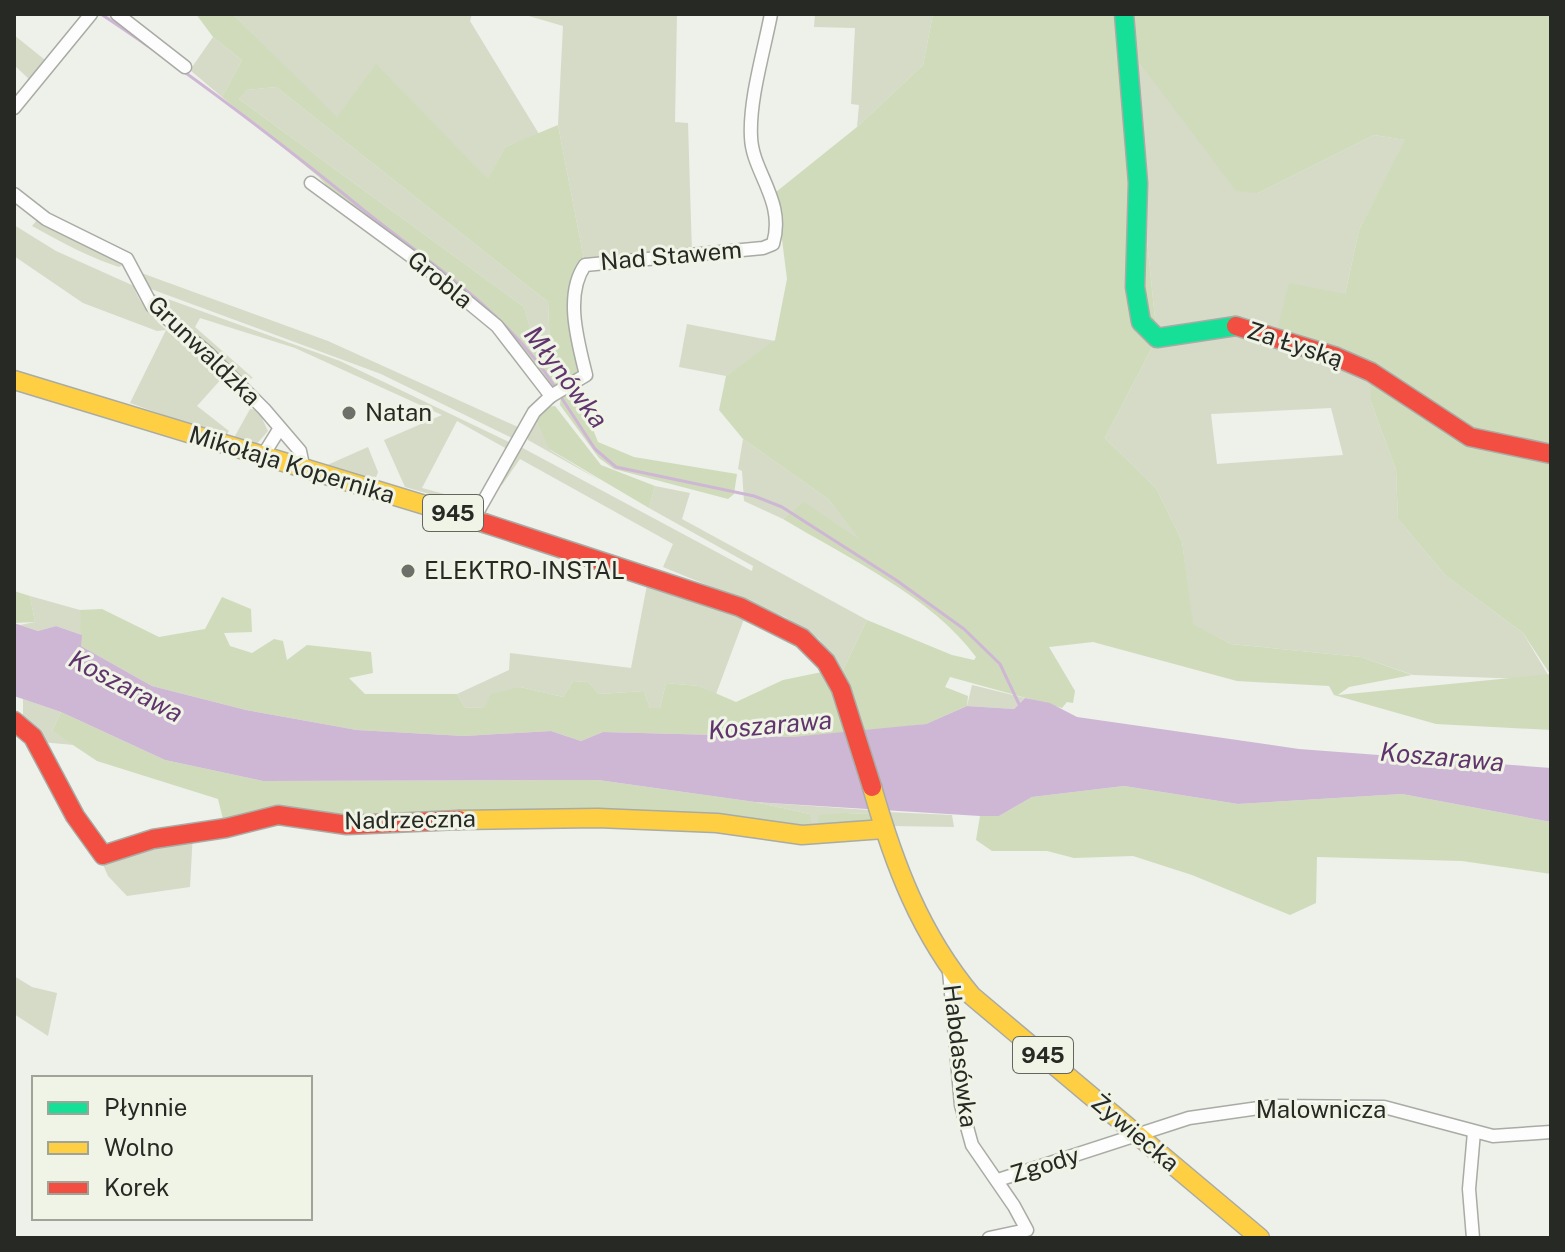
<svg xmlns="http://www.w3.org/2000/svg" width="1565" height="1252" font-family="'Public Sans',sans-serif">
<rect width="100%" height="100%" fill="#eef0ea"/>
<g fill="#d5dbc7" fill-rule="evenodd">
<path d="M233 14H472L470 21 539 134 505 147 488 180 376 65 337 118Z"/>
<path d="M522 14H677L675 122 688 123 692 254 585 265 558 125 563 26Z"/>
<path d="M815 14H933L923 65 857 127 859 105 851 104 855 28 814 27Z"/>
<path d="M14 35 50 64 19 102 28 78 14 65Z"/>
<path d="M213 37 242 60 222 97 190 70Z"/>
<path d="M1127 45 1258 193 1374 135 1406 140 1359 230 1345 294 1371 372V402L1396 470 1398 519 1446 576 1523 633 1551 680 1413 675 1361 657 1231 644 1192 624 1182 541 1156 488 1105 438 1157 338ZM1331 408 1343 455 1217 464 1211 414Z"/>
<path d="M276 87 548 302 550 348 535 347 524 307 239 99 245 90Z"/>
<path d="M38 219 123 265 119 267C88 257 61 242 32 226Z"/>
<path d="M14 225 56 251 134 286C140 317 200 356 223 377L197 406 229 431 225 437 130 403 166 330 157 331 83 303 14 256Z"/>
<path d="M136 271 328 341 518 427 512 438 381 374 140 285Z"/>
<path d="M151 293 340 361 511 443 507 449 457 421 422 488 474 502 471 506 405 487 384 440 442 415 295 348 200 318 195 327 253 378 246 380 159 308Z"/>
<path d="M687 324 775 341 726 376 679 367Z"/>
<path d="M250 409 258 410 268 431 255 446 236 439 235 436Z"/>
<path d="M535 418 550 450 601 481 528 440 526 436Z"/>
<path d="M743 439 828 499 863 543 804 503 783 519 744 501 742 471 738 469Z"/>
<path d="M519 446 752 571 753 566 649 508 655 486 690 493 682 519 867 620 842 672 819 639 785 617 663 567 673 544 520 459 502 485 498 481Z"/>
<path d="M368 447 378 472 375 480 325 466Z"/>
<path d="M647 585 744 619 716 694 699 686 666 683 660 708H650L644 691 599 694 588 682 573 681 563 697 520 687 485 707 465 708 457 694 509 670 510 653 631 668Z"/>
<path d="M30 596 80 610 82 635 56 626 38 631 20 625 35 622Z"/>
<path d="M972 685 1025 698 1014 709 967 706Z"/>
<path d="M23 699 61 712 52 731 74 745 41 742 23 719Z"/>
<path d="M755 802 869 810 870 814 846 813 828 831 802 835 810 814Z"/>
<path d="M887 812 952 815 954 827 892 826Z"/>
<path d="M193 832 190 887 127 896 108 876 101 860Z"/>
<path d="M14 976 32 987 57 993 48 1036 14 1014Z"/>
</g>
<g fill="#d0dbbb" fill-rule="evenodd">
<path d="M196 14H233L337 117 376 64 488 179 505 147 558 125 585 265 577 279 580 374 553 392 500 327 334 194 319 177 222 97 242 60 213 37ZM276 87 548 302 550 347 535 346 524 307 239 99 246 90Z"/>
<path d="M933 14H1551V730L1436 724 1334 695 1329 686 1237 681 1093 642 1049 647 1075 691 1073 703 1067 702 1062 708 950 677 945 687 968 696 967 706 926 724 863 732 842 672 867 620 952 655 974 660 976 657C932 597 848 558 783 519L804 502 860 540 828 499 743 439 719 410 726 376 775 340 787 279 776 192 857 127 923 65ZM1127 46 1236 191 1258 193 1374 135 1405 140 1359 230 1345 294 1289 283 1275 338 1370 372 1371 402 1396 470 1398 519 1446 576 1523 633 1550 674 1338 695 1349 687 1412 675 1361 657 1231 644 1193 624 1182 541 1156 488 1105 438 1157 338Z"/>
<path d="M576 386 598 442 634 457 737 474 734 494 728 499 614 469 599 458 560 405 561 395Z"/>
<path d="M555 406 601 465 655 486 649 508 549 449 535 418 547 407Z"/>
<path d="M14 591 30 596 35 622 14 623Z"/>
<path d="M222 597 251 609 252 632 224 633 230 646 252 653 274 639 283 641 287 660 307 645 371 652 373 673 349 678 365 694H457L465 708 485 707 491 694 520 687 563 697 573 681 588 682 599 694 644 691 650 708H660L666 683 699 686 736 702 783 680 822 672 837 699 848 733 792 737 603 732 581 741 551 731 464 736 357 730 246 710 152 686 81 646 80 610 102 609 159 637 205 629Z"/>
<path d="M61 712 165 760 263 781 598 780 755 802 810 814 812 825 801 831 718 820 224 823 218 799 97 761 52 731Z"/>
<path d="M1124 786 1238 804 1402 794 1551 822V874L1462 861 1317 857 1316 903 1290 915 1192 875 1133 856 1074 858 1047 851H992L976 840 980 816H999L1032 797Z"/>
<path d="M846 813 870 814 874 827 828 831 818 822 819 815Z"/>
</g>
<path fill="#ceb7d4" d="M14 623 38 631 56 626 82 635 81 646 152 686 246 710 357 730 464 736 551 731 581 741 603 732 792 737 926 724 967 706 1014 709 1025 698 1050 703 1077 717 1299 749 1551 768V822L1402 794 1238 804 1124 786 1032 797 999 816H980L755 802 598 780 263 781 165 760 61 712 14 696Z"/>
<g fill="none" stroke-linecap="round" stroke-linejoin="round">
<g stroke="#ceb7d4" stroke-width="3">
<path d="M101 14C185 70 272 136 350 199 422 259 503 306 555 387"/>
<path d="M559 394 595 449 616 467 754 496 782 507 896 580 964 629 1000 664 1019 704"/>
</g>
<g stroke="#a9aba5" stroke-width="15">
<g id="street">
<path d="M117 14 185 67"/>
<path d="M14 108 91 14"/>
<path d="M311 183 423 265 497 326 551 396"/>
<path d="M14 194 46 219 127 259 152 306 208 353 264 409 300 451 304 470"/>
<path d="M262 457 280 428"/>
<path d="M473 520 534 412 551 396 586 375C578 342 564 295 585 265L763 248 773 244C786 201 752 172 751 137 749 100 764 51 771 14"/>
<path d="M949 971 961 1105 972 1145 1014 1206 1027 1230 989 1238"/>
<path d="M998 1180 1189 1118 1273 1106 1384 1107 1493 1136 1551 1132"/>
<path d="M1473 1238 1469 1189 1474 1132"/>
</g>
</g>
<g stroke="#a9aba5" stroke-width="21">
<path id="fast" d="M1124 14 1138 183 1135 287 1141 322 1157 338 1236 326"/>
</g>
<g stroke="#a9aba5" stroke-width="21">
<g id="slow">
<path d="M14 380 484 523"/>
<path d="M872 787C894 864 920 934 972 996L1260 1238"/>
<path d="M459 820 598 818 717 823 802 835 884 829"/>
</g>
</g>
<g stroke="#a9aba5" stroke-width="21">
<g id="jam">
<path d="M1236 326 1334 356 1371 372 1470 437 1551 454"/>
<path d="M484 523 740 607 802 638 826 662 841 689 872 787"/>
<path d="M14 721 33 737 75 816 103 855 153 839 226 828 278 815 347 825 459 820"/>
</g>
</g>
<use href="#street" stroke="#fcfdfc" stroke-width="12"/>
<use href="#fast" stroke="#16e098" stroke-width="18"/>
<use href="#slow" stroke="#ffcf43" stroke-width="18"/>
<use href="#jam" stroke="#f24e42" stroke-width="18"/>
</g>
<g fill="#6d6f69" stroke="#eff4e6" stroke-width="3">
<circle cx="349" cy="413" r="8"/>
<circle cx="408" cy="571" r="8"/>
</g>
<g text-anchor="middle" stroke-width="6" stroke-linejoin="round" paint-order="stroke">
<g fill="#eff4e6" stroke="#63665e" stroke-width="2">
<rect x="423" y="495" width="60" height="36" rx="6"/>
<rect x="1013" y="1037" width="60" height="36" rx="6"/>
</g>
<g font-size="22" font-weight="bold" fill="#272924">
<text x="453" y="521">945</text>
<text x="1043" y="1063">945</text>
</g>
<g font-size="24" fill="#272924" stroke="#eff4e6">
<text transform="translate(671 256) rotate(-5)" y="8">Nad Stawem</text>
<text transform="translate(440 280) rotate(39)" y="8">Grobla</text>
<text transform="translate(1295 345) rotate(18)" y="8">Za Łyską</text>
<text transform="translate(204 351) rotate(44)" y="8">Grunwaldzka</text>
<text transform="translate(292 465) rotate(17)" y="8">Mikołaja Kopernika</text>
<text transform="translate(410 820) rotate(-1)" y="8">Nadrzeczna</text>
<text transform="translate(960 1056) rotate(83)" y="8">Habdasówka</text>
<text x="1321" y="1118">Malownicza</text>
<text transform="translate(1135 1133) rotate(40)" y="8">Żywiecka</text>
<text transform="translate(1045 1165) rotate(-17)" y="8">Zgody</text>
</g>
<g font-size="24" fill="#272924" stroke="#eff4e6" text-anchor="start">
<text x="365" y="421">Natan</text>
<text x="424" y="579">ELEKTRO-INSTAL</text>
</g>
<g font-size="26" font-style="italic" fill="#60346c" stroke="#eff4e6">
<text transform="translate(566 377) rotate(53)" y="9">Młynówka</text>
<text transform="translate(126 686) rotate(28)" y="9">Koszarawa</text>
<text transform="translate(770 725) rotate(-5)" y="9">Koszarawa</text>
<text transform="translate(1442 757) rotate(5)" y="9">Koszarawa</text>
</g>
</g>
<rect width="1565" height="1252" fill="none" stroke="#272924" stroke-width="32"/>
<rect x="32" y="1076" width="280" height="144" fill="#eff4e6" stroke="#9fa398" stroke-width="2"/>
<rect x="48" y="1102" width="40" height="12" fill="#16e098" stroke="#9fa398" stroke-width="2"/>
<text x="104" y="1116" font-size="24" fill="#272924">Płynnie</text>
<rect x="48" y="1142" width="40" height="12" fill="#ffcf43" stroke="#9fa398" stroke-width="2"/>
<text x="104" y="1156" font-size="24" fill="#272924">Wolno</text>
<rect x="48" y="1182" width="40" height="12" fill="#f24e42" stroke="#9fa398" stroke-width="2"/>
<text x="104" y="1196" font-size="24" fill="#272924">Korek</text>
</svg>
